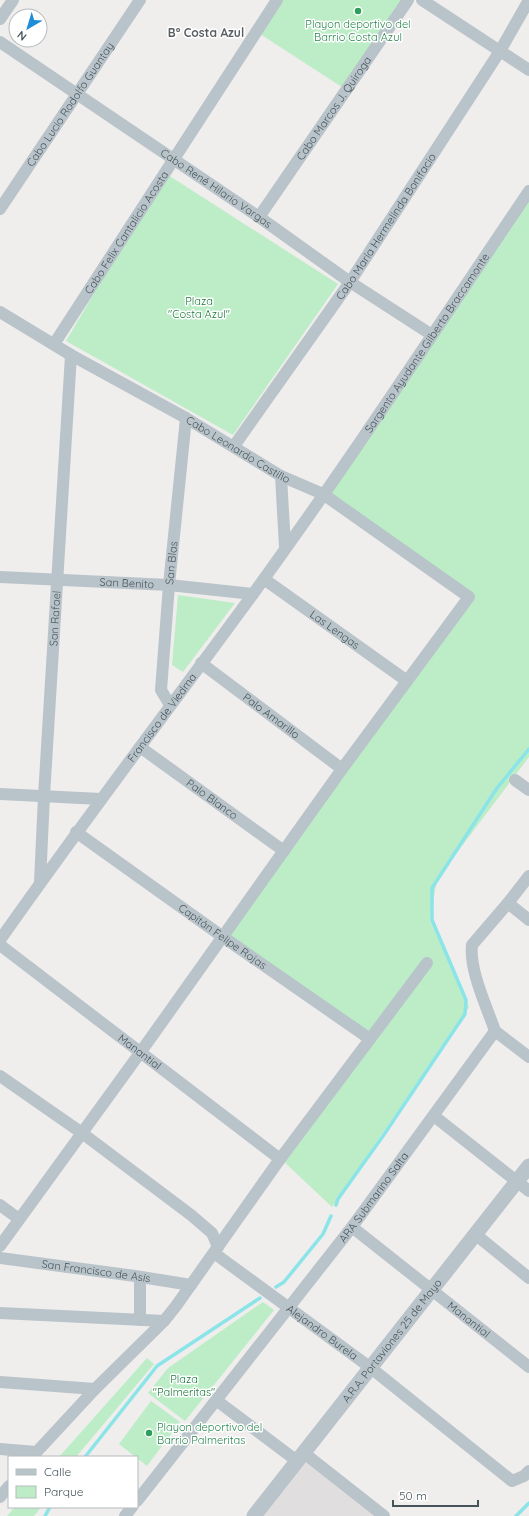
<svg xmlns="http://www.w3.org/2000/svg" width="529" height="1516" font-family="Quicksand,sans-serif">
<rect width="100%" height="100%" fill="#f0eded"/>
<path fill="#e1dedf" d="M304 1454 380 1516H255Z"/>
<g fill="#bcedc7">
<path d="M277 0H407L345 89 257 32Z"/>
<path d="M165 173 338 284 233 435 66 341Z"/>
<path d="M529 195V757L437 879 430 920 469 1007 332 1207 281 1159 370 1039 227 936 470 597 325 494Z"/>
<path d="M178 595 235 603 183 672 172 665Z"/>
<path d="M263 1302 274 1310 185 1421 148 1393 168 1368Z"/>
<path d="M147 1358 154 1364 76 1457H59Z"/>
<path d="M151 1401 180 1422 147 1466 119 1444Z"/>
<path d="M15 1507H41L34 1516H7Z"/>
</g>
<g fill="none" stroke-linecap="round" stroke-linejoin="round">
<g stroke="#8ae4e8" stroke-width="3.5">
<path d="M336 1205 338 1199 383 1136 465 1014 466 1000 432 920V888L497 788 529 749"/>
<path d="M276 1287 284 1282 323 1234 331 1216"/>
<path d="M85 1457 157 1366 260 1298"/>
<path d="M45 1516 50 1507"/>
<path d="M516 1516 529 1503"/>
</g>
<g stroke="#b9c4ca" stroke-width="12">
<path d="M422 0 529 70"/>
<path d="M0 19 13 0"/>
<path id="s1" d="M0 42 259 217 350 282 432 335"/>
<path id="s2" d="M0 209 140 0"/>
<path id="s3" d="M259 217 408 0"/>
<path id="s4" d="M0 312 71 355 186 418 281 476 323 494 469 597 342 769 140 1053 0 1246"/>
<path id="s5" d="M54 344 277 0"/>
<path id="s6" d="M234 446 350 282 500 51 529 0"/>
<path d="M281 476 285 547"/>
<path id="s7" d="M0 577 169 585 253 594"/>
<path id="s8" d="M264 579 407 681"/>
<path id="s9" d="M201 663 342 769"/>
<path id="s10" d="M170 705 161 690 169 585 186 418"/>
<path id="s11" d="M140 747 284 851"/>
<path d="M515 780 529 790"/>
<path d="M0 794 101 799"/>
<path id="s12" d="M76 832 223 937 370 1039"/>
<path id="s13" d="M40 882 44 796 71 355"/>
<path d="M508 903 529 920"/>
<path id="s14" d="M0 940C82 823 169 709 253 594 349 462 438 326 529 191"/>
<path id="s15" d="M0 945 280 1159"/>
<path d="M495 1031 529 1057"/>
<path d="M0 1076 82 1133 191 1215 212 1233 218 1247"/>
<path d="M434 1116 529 1191"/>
<path d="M0 1205 19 1219"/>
<path id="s16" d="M352 1227 529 1367"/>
<path d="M475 1234 529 1278"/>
<path id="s17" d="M214 1253 371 1368 512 1481 524 1476 529 1471"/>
<path id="s18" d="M0 1258 135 1276 191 1285"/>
<path d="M0 1313 164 1321"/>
<path d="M140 1320V1277"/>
<path d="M0 1382 95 1389"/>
<path d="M216 1400 297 1461"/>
<path d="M0 1449 36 1452"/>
<path d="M304 1453 384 1516"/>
<path d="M32 1457 95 1389 164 1321 176 1306 280 1159 427 963"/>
<path d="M0 1497 9 1486"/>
<path id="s19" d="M137 1501 352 1227 495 1031C487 1007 469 970 472 945L508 903 529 876"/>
<path d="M125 1516 132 1507"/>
</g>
<path stroke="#b9c4ca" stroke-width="15" id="s20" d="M254 1516 529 1166"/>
</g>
<g fill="#2e9e5b" stroke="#fff" stroke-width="1.5">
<circle cx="358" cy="11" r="4"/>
<circle cx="149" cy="1433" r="4"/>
</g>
<g text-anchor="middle" stroke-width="3" stroke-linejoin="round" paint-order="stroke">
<g font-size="11" fill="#27864d" stroke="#fff">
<text x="358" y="28">Playon deportivo del<tspan x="358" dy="13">Barrio Costa Azul</tspan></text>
<text x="157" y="1431" text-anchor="start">Playon deportivo del<tspan x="157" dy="13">Barrio Palmeritas</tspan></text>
</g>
<g font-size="11" fill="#46545a" stroke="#fff">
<text dy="4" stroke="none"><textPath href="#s2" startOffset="126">Cabo Lucio Rodolfo Guantay</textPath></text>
<text dy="4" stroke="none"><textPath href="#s3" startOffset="132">Cabo Marcos J. Quiroga</textPath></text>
<text dy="4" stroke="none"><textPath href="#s1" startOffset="261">Cabo René Hilario Vargas</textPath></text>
<text dy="4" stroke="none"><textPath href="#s6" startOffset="267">Cabo María Hermelinda Bonifacio</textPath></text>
<text dy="4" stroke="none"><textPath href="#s5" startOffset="133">Cabo Felix Cantalicio Acosta</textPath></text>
<text dy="4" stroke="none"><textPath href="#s14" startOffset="734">Sargento Ayudante Gilberto Braccamonte</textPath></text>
<text dy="4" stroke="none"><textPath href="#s4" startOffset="275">Cabo Leonardo Castillo</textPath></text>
<text dy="4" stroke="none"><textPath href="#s10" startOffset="145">San Blas</textPath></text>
<text dy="4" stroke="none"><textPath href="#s7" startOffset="127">San Benito</textPath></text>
<text dy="4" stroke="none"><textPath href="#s13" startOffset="264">San Rafael</textPath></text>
<text dy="4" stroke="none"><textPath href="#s8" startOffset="87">Las Lengas</textPath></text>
<text dy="4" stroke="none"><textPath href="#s9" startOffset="88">Palo Amarillo</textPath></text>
<text dy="4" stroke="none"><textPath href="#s14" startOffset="275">Francisco de Viedma</textPath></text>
<text dy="4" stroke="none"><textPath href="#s11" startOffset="89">Palo Blanco</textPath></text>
<text dy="4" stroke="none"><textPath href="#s12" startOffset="180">Capitán Felipe Rojas</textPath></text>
<text dy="4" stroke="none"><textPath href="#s15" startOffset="176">Manantial</textPath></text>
<text dy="4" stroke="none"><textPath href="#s19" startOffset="385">ARA Submarino Salta</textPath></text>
<text dy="4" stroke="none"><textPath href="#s18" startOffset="97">San Francisco de Asís</textPath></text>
<text dy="4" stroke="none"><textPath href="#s16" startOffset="149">Manantial</textPath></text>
<text dy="4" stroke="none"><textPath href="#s17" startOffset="134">Alejandro Burela</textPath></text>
<text dy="4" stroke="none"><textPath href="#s20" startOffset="223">A.R.A. Portaviones 25 de Mayo</textPath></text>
</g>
<g font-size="11" fill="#1a7839" stroke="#fff">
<text x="199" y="305">Plaza<tspan x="199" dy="13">"Costa Azul"</tspan></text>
<text x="184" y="1383">Plaza<tspan x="184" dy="13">"Palmeritas"</tspan></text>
</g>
<g font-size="12" font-weight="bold" fill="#5a5f62" stroke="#fff">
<text x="206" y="37">B° Costa Azul</text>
</g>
</g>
<rect x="8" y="1456" width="130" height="52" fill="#ffffff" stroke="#b5bbbd"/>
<rect x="16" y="1469" width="20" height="6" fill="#b9c4ca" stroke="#b5bbbd"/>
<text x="44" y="1476" font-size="12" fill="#46545a">Calle</text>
<rect x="16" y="1486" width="20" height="12" fill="#bcedc7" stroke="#b5bbbd"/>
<text x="44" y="1496" font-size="12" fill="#46545a">Parque</text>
<g transform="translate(28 28) rotate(218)"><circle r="19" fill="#ffffff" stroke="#b5bbbd"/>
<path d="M0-3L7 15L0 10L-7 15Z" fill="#1f8ed8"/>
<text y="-6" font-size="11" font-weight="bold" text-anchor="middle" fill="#46545a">N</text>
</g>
<path d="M393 1500v6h85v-6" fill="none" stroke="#46545a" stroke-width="2"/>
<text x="399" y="1500" font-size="12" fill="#46545a" stroke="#ffffff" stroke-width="3" paint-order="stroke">50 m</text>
</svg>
